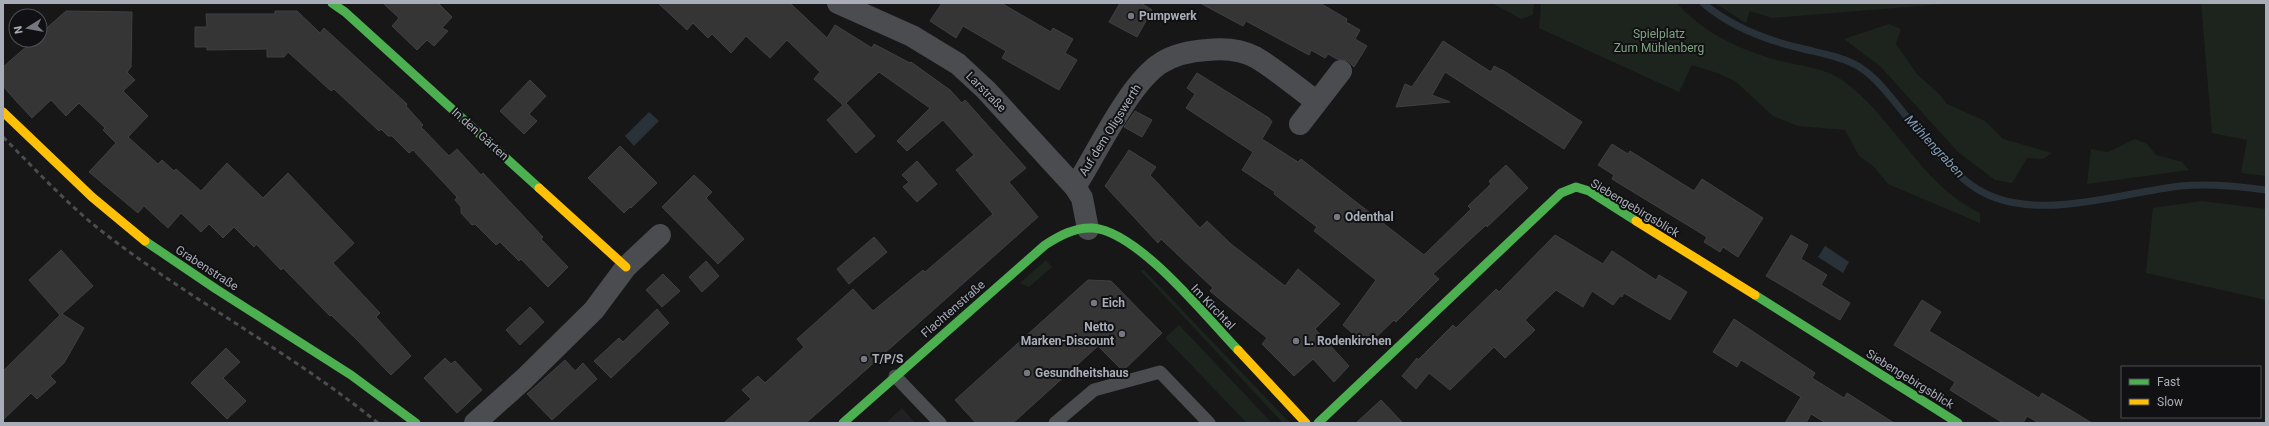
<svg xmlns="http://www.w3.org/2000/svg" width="2269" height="426" font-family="Roboto,sans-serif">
<rect width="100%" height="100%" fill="#171717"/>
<path fill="#212123" d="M902 408 915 423H886Z"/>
<g fill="#1d241e">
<path d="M1492 3H1534L1533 15 1521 19Z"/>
<path d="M1541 3H1677C1703 33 1744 52 1781 61 1801 66 1825 68 1842 80 1894 117 1920 184 1980 213V223L1888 184 1873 166 1859 156 1845 130 1798 126 1773 116 1735 81 1717 73 1692 65 1679 92 1539 28Z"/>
<path d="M1714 3H1956L1772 18 1750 11 1746 23Z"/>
<path d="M2201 3H2266V176L2241 173 2247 140 2212 133Z"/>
<path d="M1889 24 1901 29 1896 44 1917 74 1939 94 1947 104 1985 121 2003 139 2052 153 2043 159 2027 158 2012 183 1995 180 1958 152 1880 66 1844 39Z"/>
<path d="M2135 139 2147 144 2156 155 2182 162 2189 170 2087 184 2091 149 2108 152Z"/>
<path d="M2202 201 2266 209V300L2146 273 2153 208Z"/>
<path d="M1046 260 1052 267 1029 287 1020 283Z"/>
<path d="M1140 270H1144L1290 423H1283Z"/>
<path d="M1179 325 1272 423H1247L1172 345 1165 338Z"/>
</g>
<g fill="#2a3239">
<path d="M649 112 659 121 634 146 625 136Z"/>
<path d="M1825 246 1849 262 1843 273 1818 257Z"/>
</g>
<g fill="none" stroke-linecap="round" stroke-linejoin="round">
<path stroke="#2a3239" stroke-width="7" d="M1703 3C1730 26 1766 40 1800 48 1819 53 1840 56 1858 66 1873 75 1883 88 1894 101 1917 129 1947 170 1977 189 2034 224 2119 193 2180 186 2209 183 2238 186 2266 190"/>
</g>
<g fill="#353536" stroke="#3f4043">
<path d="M383 3H438L452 17 442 28 448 31 434 46 427 40 417 50 392 26 399 18Z"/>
<path d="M658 3H790L827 38 835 25 872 48 874 44 910 63 911 62 950 90 962 103 965 100 1026 168 1009 182 1038 217 806 423H724L751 399 742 390 758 376 765 383 804 347 797 339 853 289 873 311 923 270 925 272 993 214 956 170 974 155 943 120 907 151 897 141 930 108 879 72 846 103 875 136 856 153 827 120 843 105 814 79 820 72 787 40 770 58 746 36 731 53 712 34 708 38 693 23 687 30Z"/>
<path d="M942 3H1001L1051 32 1053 28 1073 39 1065 53 1077 60 1059 90 1002 58 1006 51 963 26 956 38 930 21Z"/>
<path d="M1120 3H1141L1152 10 1137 37 1109 22Z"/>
<path d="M1200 3H1320L1347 19 1346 22 1360 30 1355 39 1367 46 1354 67 1348 61 1337 59 1328 54 1325 58 1311 50 1309 55 1246 21 1243 26Z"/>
<path d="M66 11 132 12 131 67 127 72 135 80 123 91 148 116 128 137 158 164 162 160 174 171 176 169 201 191 227 163 263 198 288 173 354 243 333 263 380 313 376 317 411 356 391 375 354 337 331 315 330 316 283 268 281 270 256 244 254 247 234 227 223 238 209 224 201 232 181 213 168 228 144 206 138 213 89 172 116 143 103 130 105 128 79 103 66 116 51 100 32 118 16 101 3 86V67L34 40H40V34Z"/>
<path d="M275 11H297L320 33 324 28 407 104 406 106 423 125 421 127 449 156 457 149 481 175 483 173 543 237 541 239 568 267 548 287 521 259 519 261 500 242 496 245 475 224 472 225 461 213V207L455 200 457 197 413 150 409 153 392 136H388L381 129 379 131 334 89 331 91 288 52 284 57H267V49L207 50V47H195V27H207L206 14H275Z"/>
<path d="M1443 41 1491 72 1494 66 1504 71 1582 122 1564 149 1445 72 1432 95 1450 102 1396 107 1405 84 1412 87Z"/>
<path d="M1197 73 1269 118 1272 122 1262 139 1298 162 1301 159 1424 255 1471 209 1468 206 1491 184 1489 181 1506 165 1528 188 1487 227 1486 225 1433 274 1439 279 1396 322 1394 320 1367 346 1343 325 1376 280 1314 231 1317 227 1274 194 1275 192 1242 170 1253 152 1186 108 1195 94 1187 88Z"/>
<path d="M530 80 546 96 529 114 537 121 524 134 500 111Z"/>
<path d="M1135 111 1152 120 1142 137 1124 127Z"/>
<path d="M1612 144 1628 154 1630 151 1694 191 1702 179 1763 218 1738 257 1723 247 1720 252 1704 242 1707 237 1612 179 1614 175 1598 165Z"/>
<path d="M620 146 657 183 631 208 630 207 624 213 588 178Z"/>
<path d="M1129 150 1156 167 1150 175 1200 228 1207 221 1231 244 1285 286 1298 269 1340 304 1315 329 1349 366 1334 382 1313 359 1294 376 1262 344 1267 338 1210 291 1213 288 1161 239 1158 243 1105 186Z"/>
<path d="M917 161 937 184 917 202 903 187 909 182 902 175Z"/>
<path d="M694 175 712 192 706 198 744 239 718 264 662 207Z"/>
<path d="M1555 235 1603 264 1612 251 1656 280 1659 275 1687 292 1670 320 1624 293 1622 297 1620 296 1613 305 1592 291 1583 307 1556 290 1525 320 1535 330 1505 358 1494 347 1450 390 1429 373 1416 389 1402 376 1417 358 1418 360 1453 325 1456 328 1496 289 1499 292Z"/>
<path d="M1791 235 1808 245 1801 259 1827 275 1821 285 1850 303 1840 320 1766 276Z"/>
<path d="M874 237 887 252 849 284 837 269Z"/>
<path d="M61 250 93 286 62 314 84 328 64 363 50 376 56 382 37 399 31 393 3 420V371L60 315 29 280Z"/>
<path d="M706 261 719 276 702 292 689 277Z"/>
<path d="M663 274 680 291 662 307 646 290Z"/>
<path d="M1088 280 1111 281 1162 333 1123 371 1098 346 1013 423H976L955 400Z"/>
<path d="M1922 300 1941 312 1929 331 2039 398 2042 393 2092 423H2039L2027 416 2023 423H2003L1950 390 1955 382 1894 345Z"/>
<path d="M530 307 544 322 520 345 506 330Z"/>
<path d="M657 309 669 323 611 378 594 361 619 338 623 342Z"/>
<path d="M1734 319 1815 373 1812 378 1844 398 1847 393 1894 423H1826L1811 414 1806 423H1785L1801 397 1741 360 1737 367 1713 352Z"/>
<path d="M226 348 240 362 223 378 246 401 227 419 191 383Z"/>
<path d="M445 358 451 364 455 361 482 390 457 413 424 378Z"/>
<path d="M565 360 575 371 583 363 597 379 552 420 527 394Z"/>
<path d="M1381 400 1403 423H1356Z"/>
</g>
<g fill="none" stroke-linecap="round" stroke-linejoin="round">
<g stroke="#4b4c50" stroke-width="13">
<path d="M895 376 940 423"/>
<path d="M1055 423 1094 390 1160 372 1209 423"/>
</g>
<g stroke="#4b4c50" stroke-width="22">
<path d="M838 3 912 36 958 64 986 90 1075 187 1082 198 1088 229"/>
<path d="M1300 124 1341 71"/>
<path d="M1075 187C1097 153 1129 83 1161 63 1175 54 1191 51 1207 50 1224 48 1240 49 1255 57 1276 69 1296 87 1316 101"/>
<path d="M475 423 524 379 594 310 626 267 660 235"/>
</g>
<g stroke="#4caf50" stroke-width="9">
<path d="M332 3 345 12 539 188"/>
<path d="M145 241 216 289 351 375 416 423"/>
<path d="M1755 295 1958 423"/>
<path d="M843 423 1045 245C1059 236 1075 227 1093 228 1139 232 1206 317 1238 350"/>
<path d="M1318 423 1561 193 1576 187 1589 191 1636 221"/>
</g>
<g stroke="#ffc107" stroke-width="9">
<path d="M3 112 92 197 145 241"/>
<path d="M539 188 626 267"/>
<path d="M1636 221 1755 295"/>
<path d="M1238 350 1306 423"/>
</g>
<path stroke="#4b4c4f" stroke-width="3" stroke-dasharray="5 4" stroke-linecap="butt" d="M3 137C36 170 68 205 104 233 192 301 292 353 378 423"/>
</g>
<g fill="#757880" stroke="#111113" stroke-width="1.5">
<circle cx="1131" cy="16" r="4"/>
<circle cx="1337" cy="217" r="4"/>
<circle cx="1094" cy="303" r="4"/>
<circle cx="1122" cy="334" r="4"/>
<circle cx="1296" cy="341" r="4"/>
<circle cx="864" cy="359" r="4"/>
<circle cx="1027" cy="373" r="4"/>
</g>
<g text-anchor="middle" stroke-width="4" stroke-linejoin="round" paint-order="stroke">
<g font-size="12" font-weight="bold" fill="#a8adb8" stroke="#111113" text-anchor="start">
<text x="1139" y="20">Pumpwerk</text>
<text x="1345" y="221">Odenthal</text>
<text x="1102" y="307">Eich</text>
<text x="1114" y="331" text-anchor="end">Netto<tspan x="1114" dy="14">Marken-Discount</tspan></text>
<text x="1304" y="345">L. Rodenkirchen</text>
<text x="872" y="363">T/P/S</text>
<text x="1035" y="377">Gesundheitshaus</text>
</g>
<g font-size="12" fill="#7fa381" stroke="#111113">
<text x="1659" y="38">Spielplatz<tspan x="1659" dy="14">Zum Mühlenberg</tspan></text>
</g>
<g font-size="12" fill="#a8adb8" stroke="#111113">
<text transform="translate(986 92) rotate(45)" y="4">Larstraße</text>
<text transform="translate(1110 130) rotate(-58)" y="4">Auf dem Oligswerth</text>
<text transform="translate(480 134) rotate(42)" y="4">In den Gärten</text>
<text transform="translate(1635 208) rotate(31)" y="4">Siebengebirgsblick</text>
<text transform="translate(207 268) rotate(33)" y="4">Grabenstraße</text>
<text transform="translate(1213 307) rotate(46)" y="4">Im Kirchtal</text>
<text transform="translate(953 309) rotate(-41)" y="4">Flachtenstraße</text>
<text transform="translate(1910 379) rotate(32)" y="4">Siebengebirgsblick</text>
</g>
<g font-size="13" font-style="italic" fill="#7f9bb3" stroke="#111113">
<text transform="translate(1935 146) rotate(47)" y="5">Mühlengraben</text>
</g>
</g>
<rect width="2269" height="426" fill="none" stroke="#a8adb8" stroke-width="8"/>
<rect x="2121" y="366" width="140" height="52" fill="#111113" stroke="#4d4f55"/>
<rect x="2129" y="379" width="20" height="6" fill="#4caf50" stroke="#4d4f55"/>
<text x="2157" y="386" font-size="12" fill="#a8adb8">Fast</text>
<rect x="2129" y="399" width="20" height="6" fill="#ffc107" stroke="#4d4f55"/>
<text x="2157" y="406" font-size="12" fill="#a8adb8">Slow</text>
<g transform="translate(28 28) rotate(259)"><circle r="19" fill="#111113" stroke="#4d4f55"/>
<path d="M0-3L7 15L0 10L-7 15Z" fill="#757880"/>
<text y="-6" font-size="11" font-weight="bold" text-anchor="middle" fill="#a8adb8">N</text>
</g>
</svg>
